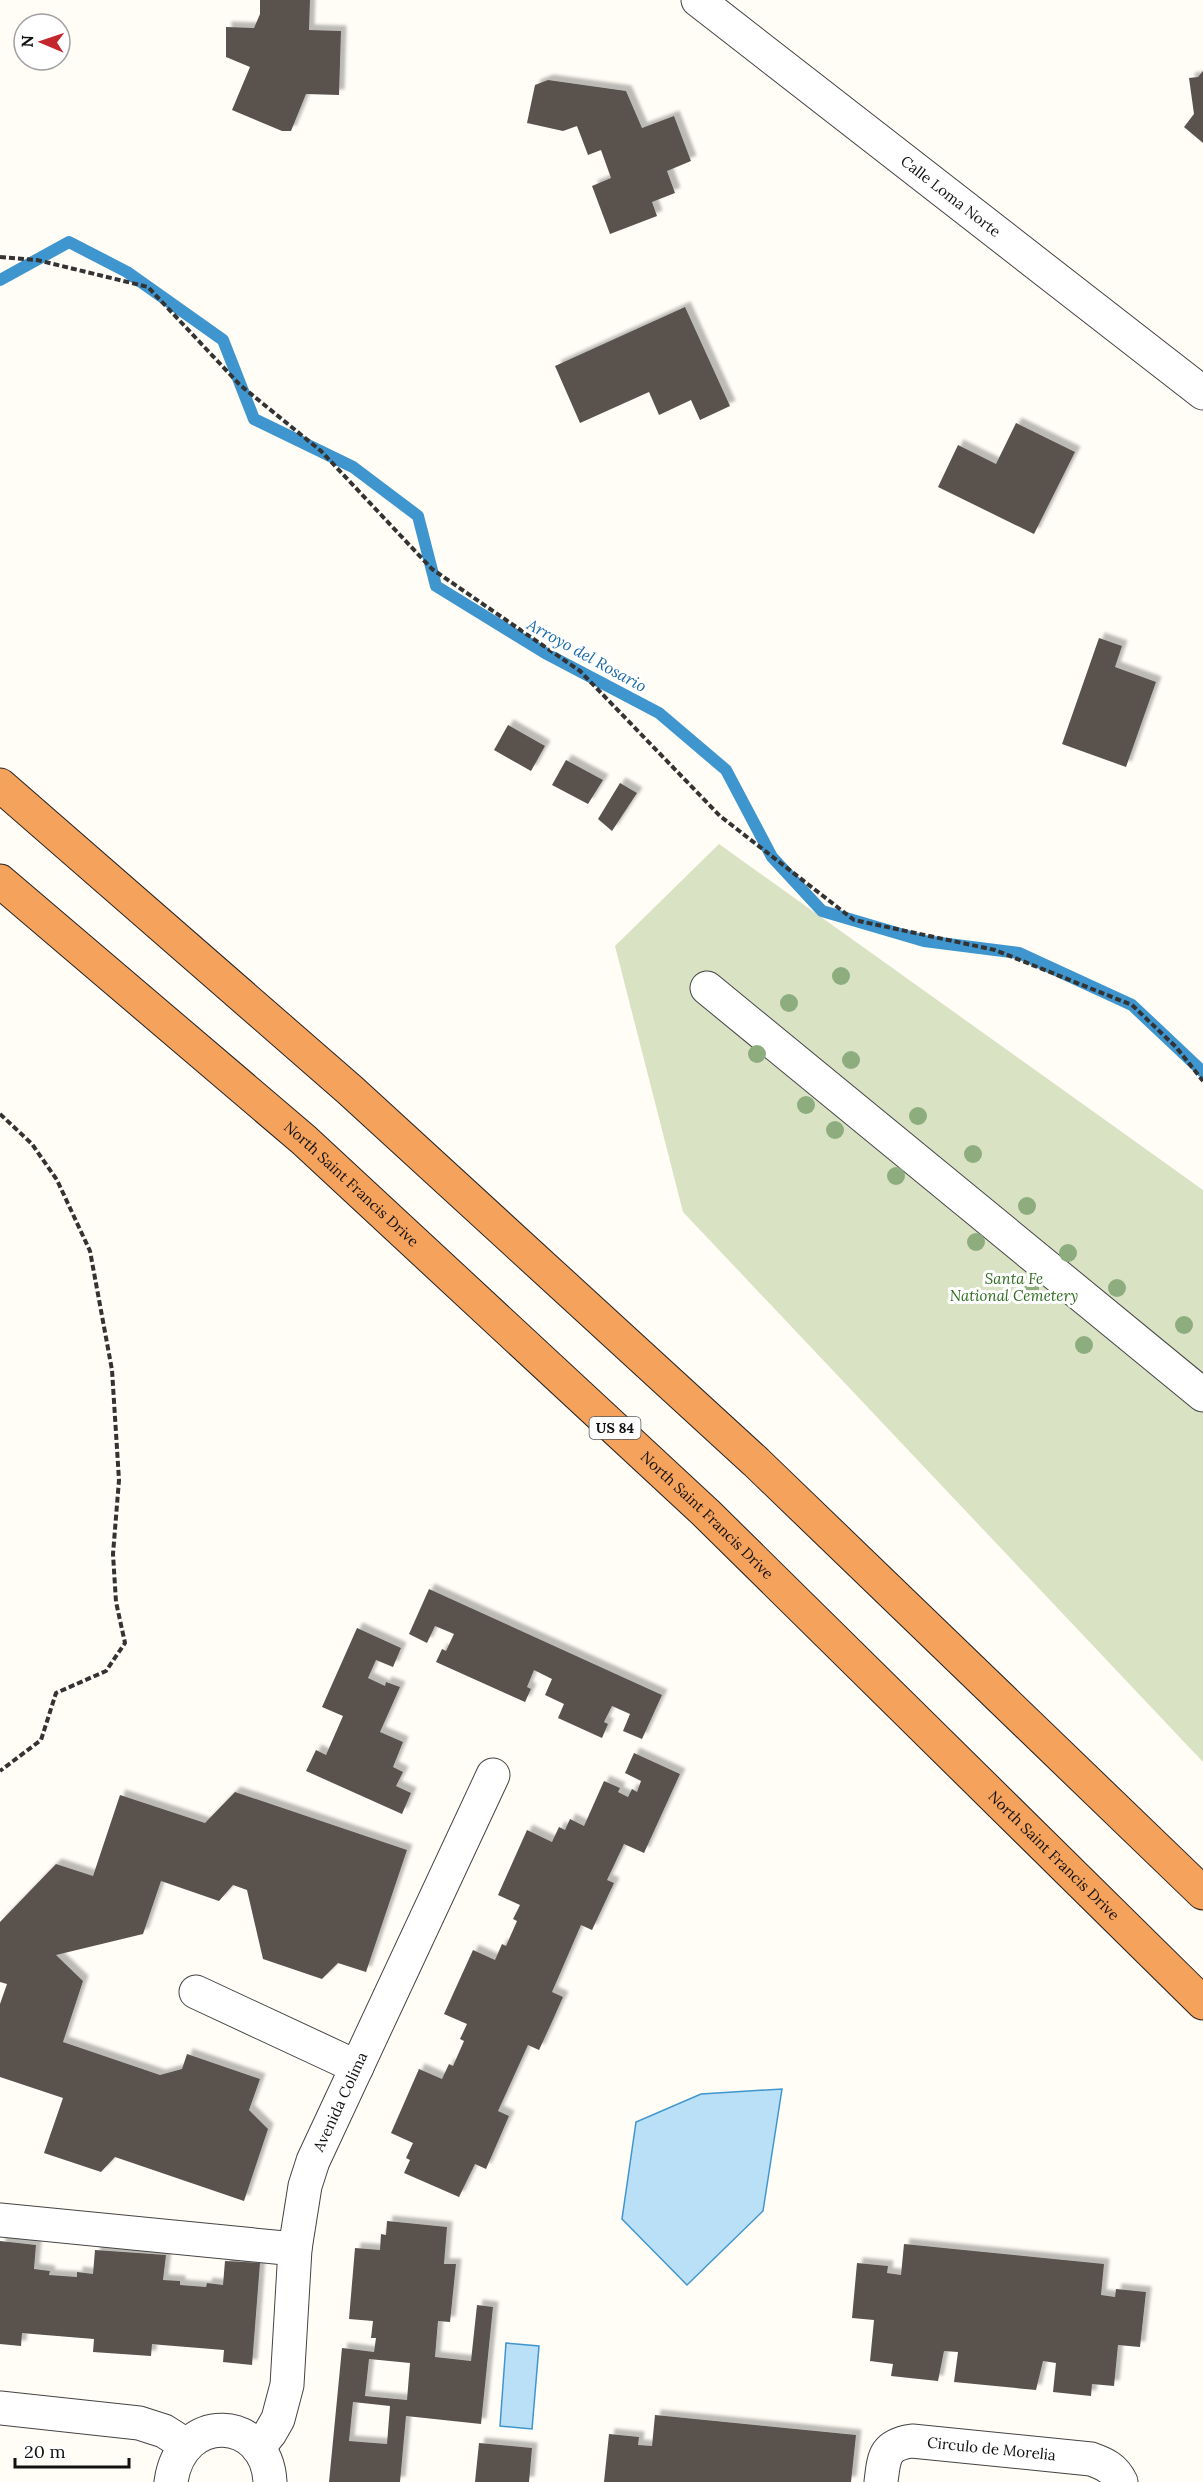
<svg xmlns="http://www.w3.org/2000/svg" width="1203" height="2482" font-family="Lora,serif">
<defs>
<filter id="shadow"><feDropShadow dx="5.5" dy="-5.5" stdDeviation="1.5" flood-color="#0004"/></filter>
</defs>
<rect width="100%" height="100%" fill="#fffdf5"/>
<path fill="#d9e3c4" d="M719 844 1203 1190V1762L683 1212 615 946Z"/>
<g fill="#b9e0f7" stroke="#3f96cf" stroke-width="1.5">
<path d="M782 2089 763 2211 687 2285 622 2219 636 2122 701 2094Z"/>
<path d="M506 2343 539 2346 532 2429 500 2426Z"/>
</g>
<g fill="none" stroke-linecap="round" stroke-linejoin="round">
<path stroke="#3f96cf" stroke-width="12" d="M0 280 69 242 127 272 223 340 254 419 353 467 418 516 436 586 545 653 659 713 726 770 772 857 822 911 924 941 1019 953 1132 1005 1203 1072"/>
</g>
<g fill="#5a524d" fill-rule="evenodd" filter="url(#shadow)">
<path d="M260 0H310L309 30 341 31 339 95 306 94 291 131H282L232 110 250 67 226 57V27L254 28 260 14Z"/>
<path d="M1203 71V143L1184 127 1194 114 1189 78 1198 77Z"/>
<path d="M548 80 626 91 642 128 674 116 691 161 667 171 675 193 652 202 657 216 610 234 592 186 611 178 601 150 588 155 577 126 563 131 527 123 535 85Z"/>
<path d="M685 307 730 406 700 420 691 400 659 415 649 392 580 423 555 366Z"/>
<path d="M1016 423 1075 452 1034 534 938 487 958 445 996 464Z"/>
<path d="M1099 638 1122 646 1115 667 1156 682 1126 767 1062 744Z"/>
<path d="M508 725 545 746 531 771 494 750Z"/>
<path d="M566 760 603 780 588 804 552 785Z"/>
<path d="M620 783 637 793 612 831 598 819Z"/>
<path d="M429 1589 662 1695 642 1739 623 1731 630 1714 612 1706 604 1722 608 1724 602 1738 558 1718 564 1704 545 1695 552 1679 534 1670 527 1687 531 1689 525 1702 436 1662 442 1649 446 1651 454 1634 435 1626 427 1643 409 1634Z"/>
<path d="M357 1628 401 1648 393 1667 376 1660 368 1678 385 1686 386 1682 400 1687 380 1732 403 1742 393 1767 403 1772 396 1786 411 1793 402 1814 306 1771 316 1750 326 1755 343 1716 322 1707Z"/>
<path d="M634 1753 680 1774 644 1853 624 1844 607 1880 614 1883 592 1930 581 1925 552 1992 563 1997 551 2024 539 2050 528 2045 498 2111 509 2116 486 2169 475 2164 459 2197 404 2173 410 2160 406 2158 413 2143 391 2133 419 2069 442 2079 449 2064 453 2066 464 2041 460 2039 467 2024 444 2014 473 1950 495 1960 502 1944 506 1946 517 1921 513 1919 520 1905 498 1895 527 1830 552 1842 559 1827 565 1830 570 1819 584 1826 604 1781 620 1788 618 1792 628 1797 632 1789 637 1792 641 1781 625 1773Z"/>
<path d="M235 1792 407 1850 366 1972 338 1963 322 1979 263 1959 247 1890 233 1885 219 1901 161 1881 143 1934 56 1955 83 1981 63 2042 160 2075 182 2069 187 2054 260 2079 249 2110 268 2129 244 2201 115 2157 101 2172 44 2153 63 2098 0 2077V2004L7 1984 0 1982V1922L56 1864 93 1876 120 1795 205 1823Z"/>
<path d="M387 2221 447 2227 444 2264H456L450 2322 438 2321 435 2357 471 2361 477 2305 493 2307 481 2424 406 2416 400 2482H329L342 2348 374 2352 376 2338H371L373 2321 349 2319 355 2248 380 2250 381 2234 386 2235ZM369 2359 410 2363 407 2400 365 2396ZM353 2402 390 2406 387 2444 349 2441Z"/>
<path d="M0 2241 36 2245 34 2269 50 2271 49 2275 77 2277V2272L93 2274 95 2250 166 2255 163 2280 180 2281V2285L206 2287 207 2283 223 2285 225 2261 260 2263 252 2365 223 2362 224 2350 162 2345 152 2344 151 2356 93 2352 94 2339 33 2334 22 2333 21 2346 0 2344Z"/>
<path d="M904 2244 1104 2264 1101 2295 1115 2297 1116 2289 1146 2292 1140 2347 1118 2345 1114 2386 1092 2384 1091 2396 1053 2392 1056 2363 1043 2361 1036 2390 954 2382 958 2352 944 2351 938 2381 891 2376 893 2364 870 2361 874 2320 852 2318 857 2263 888 2266 887 2273 901 2275Z"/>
<path d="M655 2415 856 2435 851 2482H604L609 2434 639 2437 638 2445 652 2446Z"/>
<path d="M479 2443 532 2448 529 2482H475Z"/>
</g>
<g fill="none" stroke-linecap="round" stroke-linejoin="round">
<g stroke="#444" stroke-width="35">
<g id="minor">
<path id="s1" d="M698 0 1203 393"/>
<path d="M707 988 1203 1395"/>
<path d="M196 1992 357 2067"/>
<path d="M0 2220 295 2249"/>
<path d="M0 2408 139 2423 164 2431 186 2445"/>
<path id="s2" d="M258 2448 270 2433 278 2419 287 2385 295 2249 305 2186 313 2161 493 1775"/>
<path d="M171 2482C181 2410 267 2416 270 2482"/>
<path id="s3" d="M881 2482C884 2457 884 2445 912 2441L1091 2459C1105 2464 1114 2468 1121 2482"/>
</g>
</g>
<g stroke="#222" stroke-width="35">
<g id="highway">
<path d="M0 785 350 1090 756 1462 1203 1893"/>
<path id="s4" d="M0 881 304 1140 706 1513 1203 2003"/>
</g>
</g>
<g stroke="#333" stroke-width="4" stroke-dasharray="6 3" stroke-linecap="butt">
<path d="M0 257 37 260 148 287 240 385 321 451 432 569 580 671 720 816 854 920 995 950 1132 1005 1176 1047 1203 1081"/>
<path d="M0 1114 32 1144 57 1180 90 1251 112 1370 119 1480 113 1554 116 1602 125 1643 106 1671 56 1693 41 1740 0 1771"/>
</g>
<use href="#minor" stroke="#fff" stroke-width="33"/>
<use href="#highway" stroke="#f5a25d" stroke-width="33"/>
</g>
<g fill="#8dad7f">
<circle cx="841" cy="976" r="9"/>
<circle cx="789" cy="1003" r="9"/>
<circle cx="757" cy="1054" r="9"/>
<circle cx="851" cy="1060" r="9"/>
<circle cx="806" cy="1105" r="9"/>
<circle cx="918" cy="1116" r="9"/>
<circle cx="835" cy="1130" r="9"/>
<circle cx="973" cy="1154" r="9"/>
<circle cx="896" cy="1176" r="9"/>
<circle cx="1027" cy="1206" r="9"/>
<circle cx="976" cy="1242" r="9"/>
<circle cx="1068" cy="1253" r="9"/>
<circle cx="1030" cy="1288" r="9"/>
<circle cx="1117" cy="1288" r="9"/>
<circle cx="1184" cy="1325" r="9"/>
<circle cx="1084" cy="1345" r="9"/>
</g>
<g text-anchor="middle" stroke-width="6" stroke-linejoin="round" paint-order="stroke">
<rect fill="#fff" stroke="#585858" stroke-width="1.5" x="589.5" y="1417" width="51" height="22" rx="4.5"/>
<g font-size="14" font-weight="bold" fill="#111">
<text x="615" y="1433">US 84</text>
</g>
<g font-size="15" fill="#111" stroke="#fff">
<text dy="5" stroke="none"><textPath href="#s1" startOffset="320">Calle Loma Norte</textPath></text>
<text dy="5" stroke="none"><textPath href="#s4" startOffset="464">North Saint Francis Drive</textPath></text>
<text dy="5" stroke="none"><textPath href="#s4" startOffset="950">North Saint Francis Drive</textPath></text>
<text dy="5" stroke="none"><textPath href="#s4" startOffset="1436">North Saint Francis Drive</textPath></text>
<text dy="5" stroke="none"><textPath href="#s2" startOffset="362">Avenida Colima</textPath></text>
<text dy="5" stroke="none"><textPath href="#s3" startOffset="138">Circulo de Morelia</textPath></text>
</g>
<g font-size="15" font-style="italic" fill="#2f6b1f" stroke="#fff">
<text x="1014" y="1284">Santa Fe<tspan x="1014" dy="17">National Cemetery</tspan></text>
</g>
<g font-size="16" font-style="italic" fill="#1768a6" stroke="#fff">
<text transform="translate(587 655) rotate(29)" y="6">Arroyo del Rosario</text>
</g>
</g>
<g transform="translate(42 42) rotate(272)"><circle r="28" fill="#ffffff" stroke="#a0a0a0" stroke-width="1.5"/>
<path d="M0-4.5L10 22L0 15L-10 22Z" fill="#c4262e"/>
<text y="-9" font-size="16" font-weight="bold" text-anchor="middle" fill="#111111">N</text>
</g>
<path d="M15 2458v9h114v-9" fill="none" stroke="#111111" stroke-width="3"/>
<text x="24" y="2458" font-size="18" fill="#111111" stroke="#ffffff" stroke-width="4.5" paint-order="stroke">20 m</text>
</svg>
